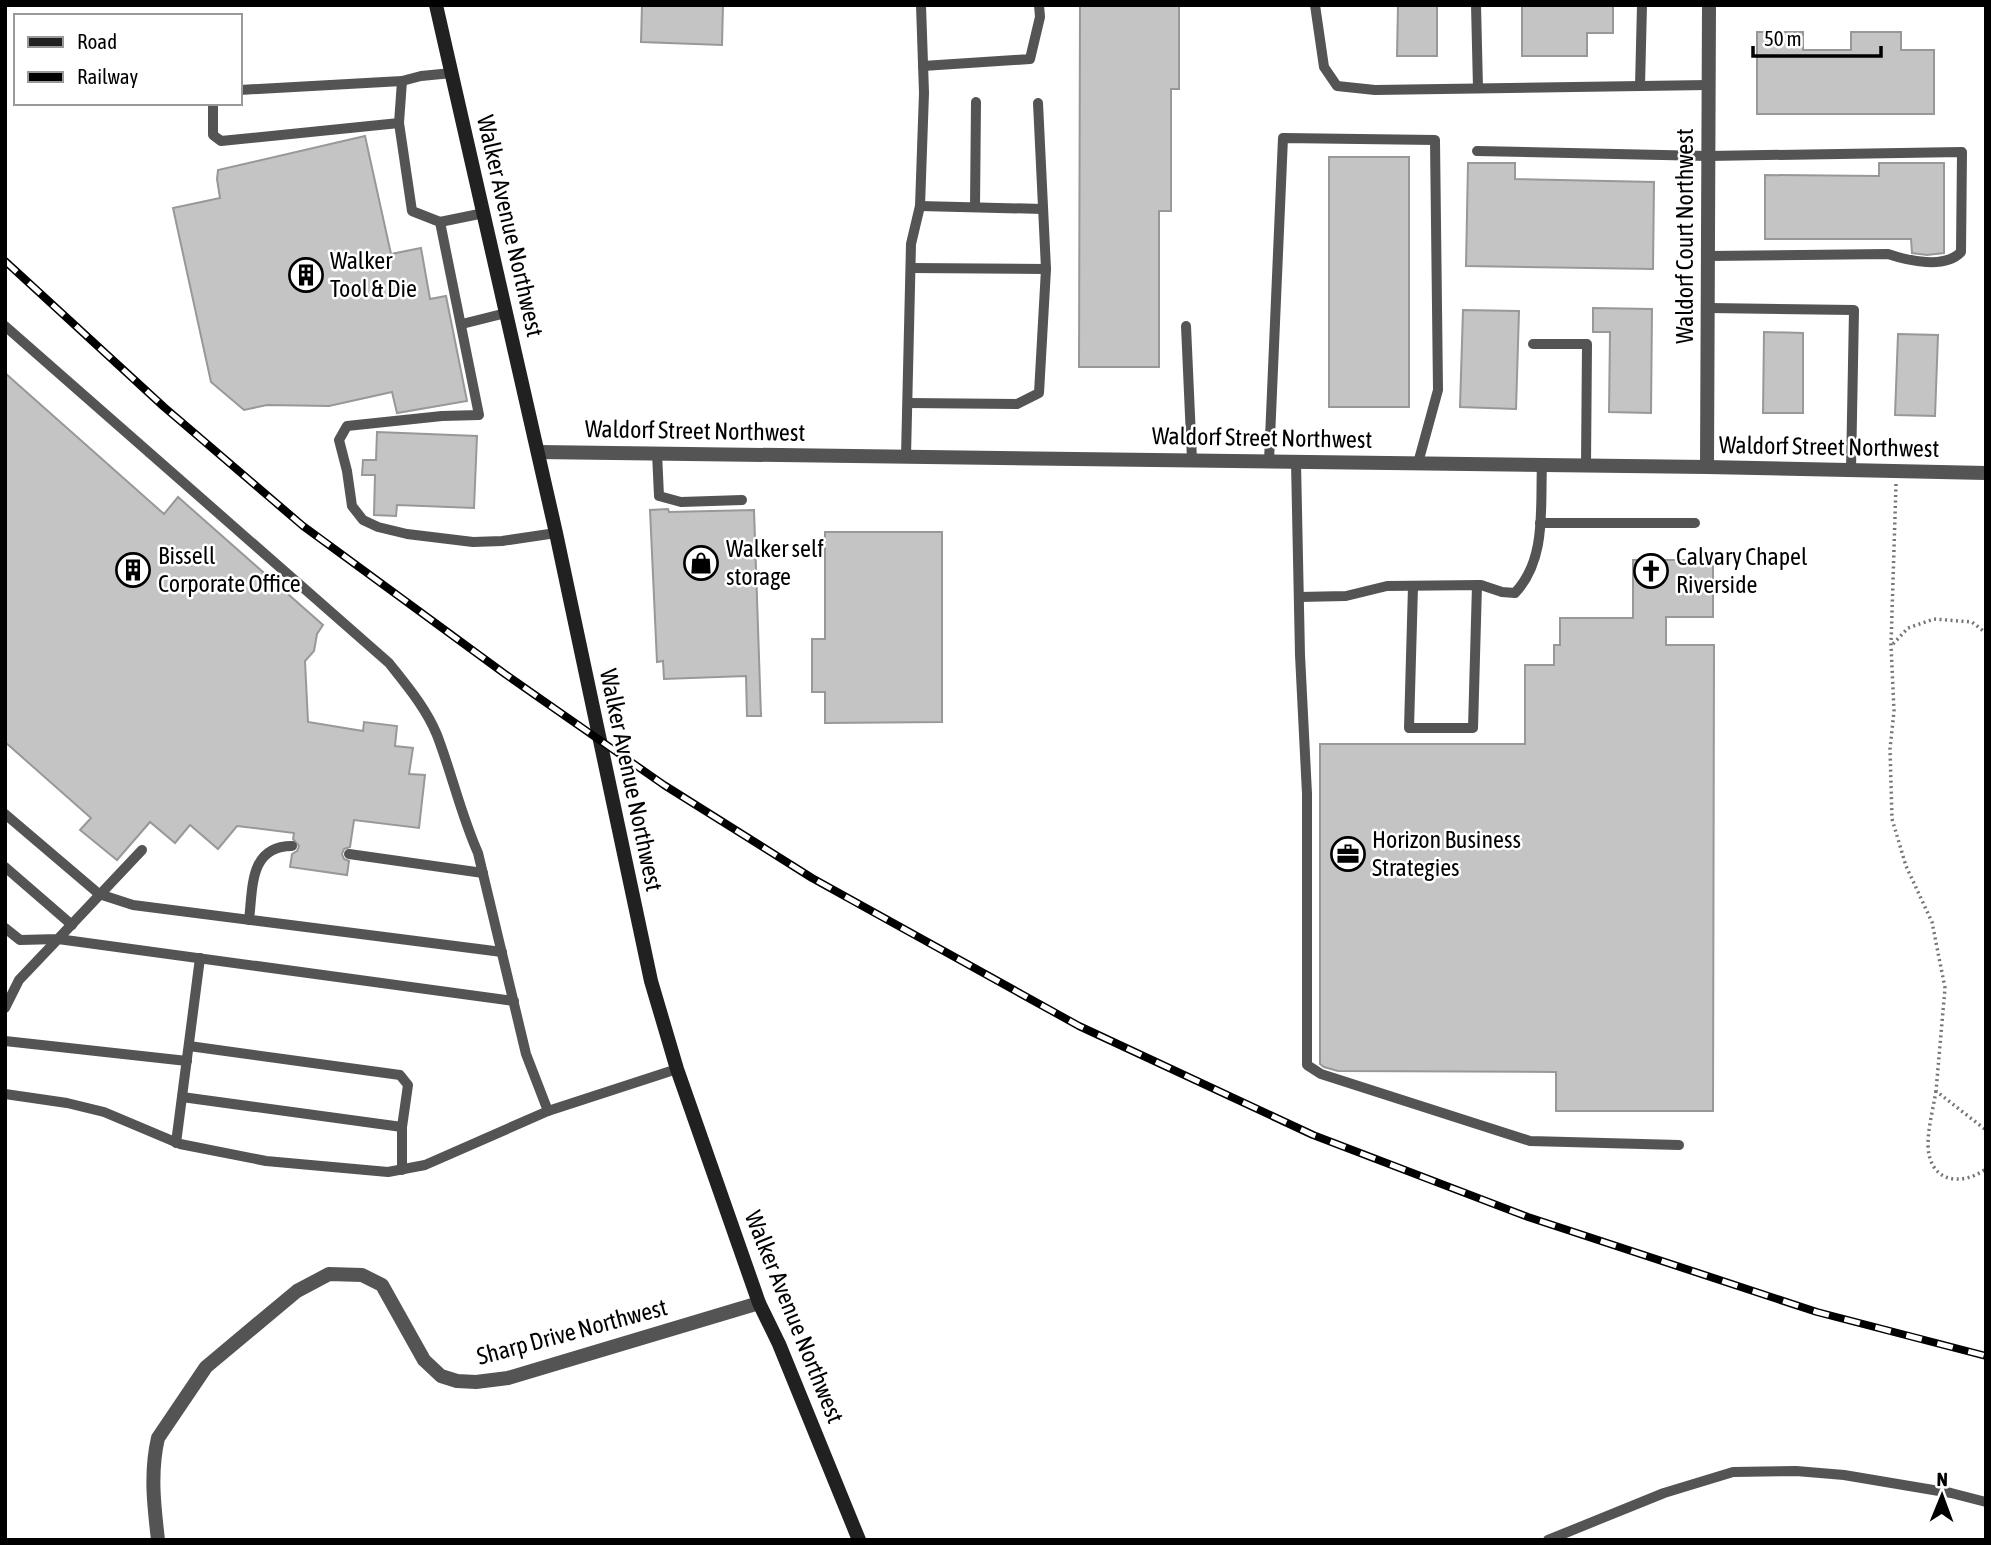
<svg xmlns="http://www.w3.org/2000/svg" width="1991" height="1545" font-family="'Asap Condensed',sans-serif">
<rect width="100%" height="100%" fill="#fff"/>
<g fill="#c4c4c4" stroke="#989898" stroke-width="2">
<path d="M642 5H723L722 45 641 42Z"/>
<path d="M1080 5H1179V89H1171V211H1159V367H1079Z"/>
<path d="M1398 5H1437V56H1397Z"/>
<path d="M1522 5H1613V33H1587V56H1522Z"/>
<path d="M1757 32H1803V50H1851V32H1901V50H1934V114H1757Z"/>
<path d="M365 136 391 254 421 248 430 299 446 296 467 401 397 413 392 392 329 406 267 405 244 410 211 382 173 208 220 198 217 179 218 170Z"/>
<rect x="1329" y="157" width="80" height="250"/>
<path d="M1468 163H1515V179L1654 182 1653 269 1466 266Z"/>
<path d="M1879 163H1944V253L1927 255 1912 253 1911 239H1765V175L1879 176Z"/>
<path d="M1593 308 1652 309 1651 413 1609 412 1610 332H1593Z"/>
<path d="M1463 310 1519 311 1516 409 1460 407Z"/>
<path d="M1764 332 1803 333V413H1763Z"/>
<path d="M1898 334 1938 335 1935 416 1895 415Z"/>
<path d="M5 373 164 514 178 497 323 625 317 634 314 651 305 661 308 722 363 731 364 722 397 726 395 746 413 748 409 774 425 775 419 828 354 820 350 847 344 849 342 854 344 859 349 861 347 875 290 867 292 854 297 851 299 846 293 839 294 833 237 826 218 849 190 825 175 843 150 822 117 860 80 830 91 818 5 742Z"/>
<path d="M377 432 477 436 474 508 397 505 396 516 374 515 375 475H362L363 460H376Z"/>
<path d="M668 509 669 512 754 510 761 716H747L746 676 664 679 663 661 657 662 650 510Z"/>
<path d="M825 532H942V722L825 723V692H812V639H825Z"/>
<path d="M1633 560H1713V617H1666V645H1714L1713 1111H1556V1072L1338 1071 1324 1067 1320 1064V744H1525V665H1554V645H1560V618H1633Z"/>
</g>
<g fill="none" stroke-linecap="round" stroke-linejoin="round">
<g stroke="#767676" stroke-width="3.5" stroke-dasharray="2 3.5" stroke-linecap="butt">
<path d="M1896 484 1891 645 1894 711 1890 749 1892 819 1906 866 1932 922 1945 988 1936 1091 1986 1130"/>
<path d="M1893 644 1908 628 1934 619 1972 622 1986 633"/>
<path d="M1936 1091C1933 1109 1928 1128 1928 1145 1929 1182 1960 1187 1986 1169"/>
</g>
<g stroke="#545454" stroke-width="10">
<path d="M1315 5 1324 67 1337 86 1375 90 1708 85"/>
<path d="M1476 5 1478 88"/>
<path d="M923 66 1030 59 1040 17 1039 5"/>
<path d="M1640 86 1642 5"/>
<path d="M240 90 402 81 421 76 452 73"/>
<path d="M213 103V135L221 141 399 123 402 81"/>
<path d="M1038 103 1046 269"/>
<path d="M399 123 412 211 440 222 479 415 442 416 347 426 339 440 347 471 352 506 363 520 378 527 407 534 473 542 502 541 556 533"/>
<path d="M1477 151 1708 156 1962 152 1961 252C1945 269 1909 261 1888 254L1708 256"/>
<path d="M920 206 1043 209"/>
<path d="M975 207 976 102"/>
<path d="M440 222 484 213"/>
<path d="M1708 308 1854 310 1851 470"/>
<path d="M462 324 506 313"/>
<path d="M5 326 389 663C407 686 426 708 437 735 452 774 461 815 478 853L526 1054 548 1111"/>
<path d="M1186 326 1192 460"/>
<path d="M1533 344H1587L1586 465"/>
<path d="M908 403 1017 404 1039 393 1046 269 911 268"/>
<path d="M657 453 659 496 681 502 742 500"/>
<path d="M906 456 911 244 920 206 924 93 921 5"/>
<path d="M1269 461 1283 138 1435 140 1438 390 1418 463"/>
<path d="M1296 462 1300 655 1307 794V1065L1321 1074 1530 1141 1679 1145"/>
<path d="M1540 523H1695"/>
<path d="M1413 586 1409 728H1473L1477 585"/>
<path d="M1299 597 1346 596 1387 586 1481 585 1502 592 1515 593C1547 559 1540 508 1542 465"/>
<path d="M5 814 99 894 133 905 502 952"/>
<path d="M349 854 483 873"/>
<path d="M5 867 72 925"/>
<path d="M249 920C253 888 249 846 292 846"/>
<path d="M5 928 20 940 58 939 142 850"/>
<path d="M5 1008 19 980 58 939 514 1001"/>
<path d="M5 1041 187 1061"/>
<path d="M189 1046 400 1075 408 1085 402 1127V1170"/>
<path d="M5 1094 67 1103 104 1112 180 1144 266 1161 388 1172 425 1165 548 1111 677 1069"/>
<path d="M182 1097 402 1127"/>
<path d="M176 1143 200 958"/>
<path d="M1548 1540 1664 1493 1733 1472 1796 1471 1844 1475 1951 1493 1986 1502"/>
</g>
<g stroke="#545454" stroke-width="14">
<path d="M538 452 1707 467 1986 473"/>
<path d="M1707 467 1709 5"/>
<path d="M158 1540C154 1506 150 1472 158 1438L206 1367 297 1291 329 1274 362 1275 382 1285 424 1360 441 1376 457 1381 476 1382 508 1378 759 1303"/>
</g>
<path stroke="#212121" stroke-width="14" d="M436 5 556 533 651 981 677 1069 759 1303 779 1344 859 1540"/>
<g stroke="#000" stroke-width="8">
<path id="rail" d="M5 261 164 407 303 526 505 674 664 785 812 878 1079 1026 1313 1135 1528 1217 1817 1312 1986 1356"/>
</g>
<use href="#rail" stroke="#fff" stroke-width="5" stroke-dasharray="16" stroke-linecap="butt"/>
</g>
<defs>
<g id="building-ring" transform="scale(1.75)"><circle r="9.5" fill="#fff" stroke="#000" stroke-width="1.5"/><path d="M-4-6H4V6H1V3H-1V6H-4ZM-2.5-4.3h1.7v1.8h-1.7ZM.8-4.3h1.7v1.8H.8ZM-2.5-1h1.7V.8h-1.7ZM.8-1h1.7V.8H.8Z" fill="#000"/></g>
<g id="shop-ring" transform="scale(1.75)"><circle r="9.5" fill="#fff" stroke="#000" stroke-width="1.5"/><path d="M-5-2.5h2.3a2.7 3.5 0 0 1 5.4 0H5L5.5 6h-11ZM-1.5-2.5h3a1.5 2.3 0 0 0-3 0Z" fill="#000"/></g>
<g id="church-ring" transform="scale(1.75)"><circle r="9.5" fill="#fff" stroke="#000" stroke-width="1.5"/><path d="M-1.2-6h2.4v3.5h3.3v2.4h-3.3V6h-2.4V-.1h-3.3v-2.4h3.3Z" fill="#000"/></g>
<g id="office-ring" transform="scale(1.75)"><circle r="9.5" fill="#fff" stroke="#000" stroke-width="1.5"/><path d="M-6-3h4V-5.5h4V-3h4V5H-6ZM-1-4.5V-3h2v-1.5ZM-6 0V1H6V0Z" fill="#000"/></g>
</defs>
<g fill-rule="evenodd">
<use href="#building-ring" x="306" y="275"/>
<use href="#shop-ring" x="701" y="563"/>
<use href="#building-ring" x="133" y="570"/>
<use href="#church-ring" x="1651" y="571"/>
<use href="#office-ring" x="1348" y="854"/>
</g>
<g text-anchor="middle" stroke-width="5" stroke-linejoin="round" paint-order="stroke">
<g font-size="24" fill="#000" stroke="#fff">
<text transform="translate(510 226) rotate(77)" y="8">Walker Avenue Northwest</text>
<text transform="translate(1685 236) rotate(-90)" y="8">Waldorf Court Northwest</text>
<text transform="translate(695 431) rotate(1)" y="8">Waldorf Street Northwest</text>
<text transform="translate(1262 438) rotate(1)" y="8">Waldorf Street Northwest</text>
<text transform="translate(1829 447) rotate(1)" y="8">Waldorf Street Northwest</text>
<text transform="translate(631 780) rotate(78)" y="8">Walker Avenue Northwest</text>
<text transform="translate(794 1317) rotate(68)" y="8">Walker Avenue Northwest</text>
<text transform="translate(572 1332) rotate(-15)" y="8">Sharp Drive Northwest</text>
</g>
<g font-size="24" fill="#000" stroke="#fff" text-anchor="start">
<text x="330" y="269">Walker<tspan x="330" dy="28">Tool &amp; Die</tspan></text>
<text x="726" y="557">Walker self<tspan x="726" dy="28">storage</tspan></text>
<text x="158" y="564">Bissell<tspan x="158" dy="28">Corporate Office</tspan></text>
<text x="1676" y="565">Calvary Chapel<tspan x="1676" dy="28">Riverside</tspan></text>
<text x="1372" y="848">Horizon Business<tspan x="1372" dy="28">Strategies</tspan></text>
</g>
</g>
<rect width="1991" height="1545" fill="none" stroke="#000000" stroke-width="14"/>
<rect x="14" y="14" width="228" height="91" fill="#ffffff" stroke="#999999" stroke-width="2"/>
<rect x="28" y="37" width="35" height="10" fill="#212121" stroke="#999999" stroke-width="2"/>
<text x="77" y="49" font-size="21" fill="#000000">Road</text>
<rect x="28" y="72" width="35" height="10" fill="#000000" stroke="#999999" stroke-width="2"/>
<text x="77" y="84" font-size="21" fill="#000000">Railway</text>
<g transform="translate(1942 1496) rotate(1)" stroke="#ffffff" stroke-width="5" paint-order="stroke">
<path d="M0-5L12 26L0 18L-12 26Z" fill="#000000"/>
<text y="-10" font-size="19" font-weight="bold" text-anchor="middle" fill="#000000">N</text>
</g>
<path d="M1753 46v10h128v-10" fill="none" stroke="#000000" stroke-width="3.5"/>
<text x="1764" y="46" font-size="21" fill="#000000" stroke="#ffffff" stroke-width="5" paint-order="stroke">50 m</text>
</svg>
